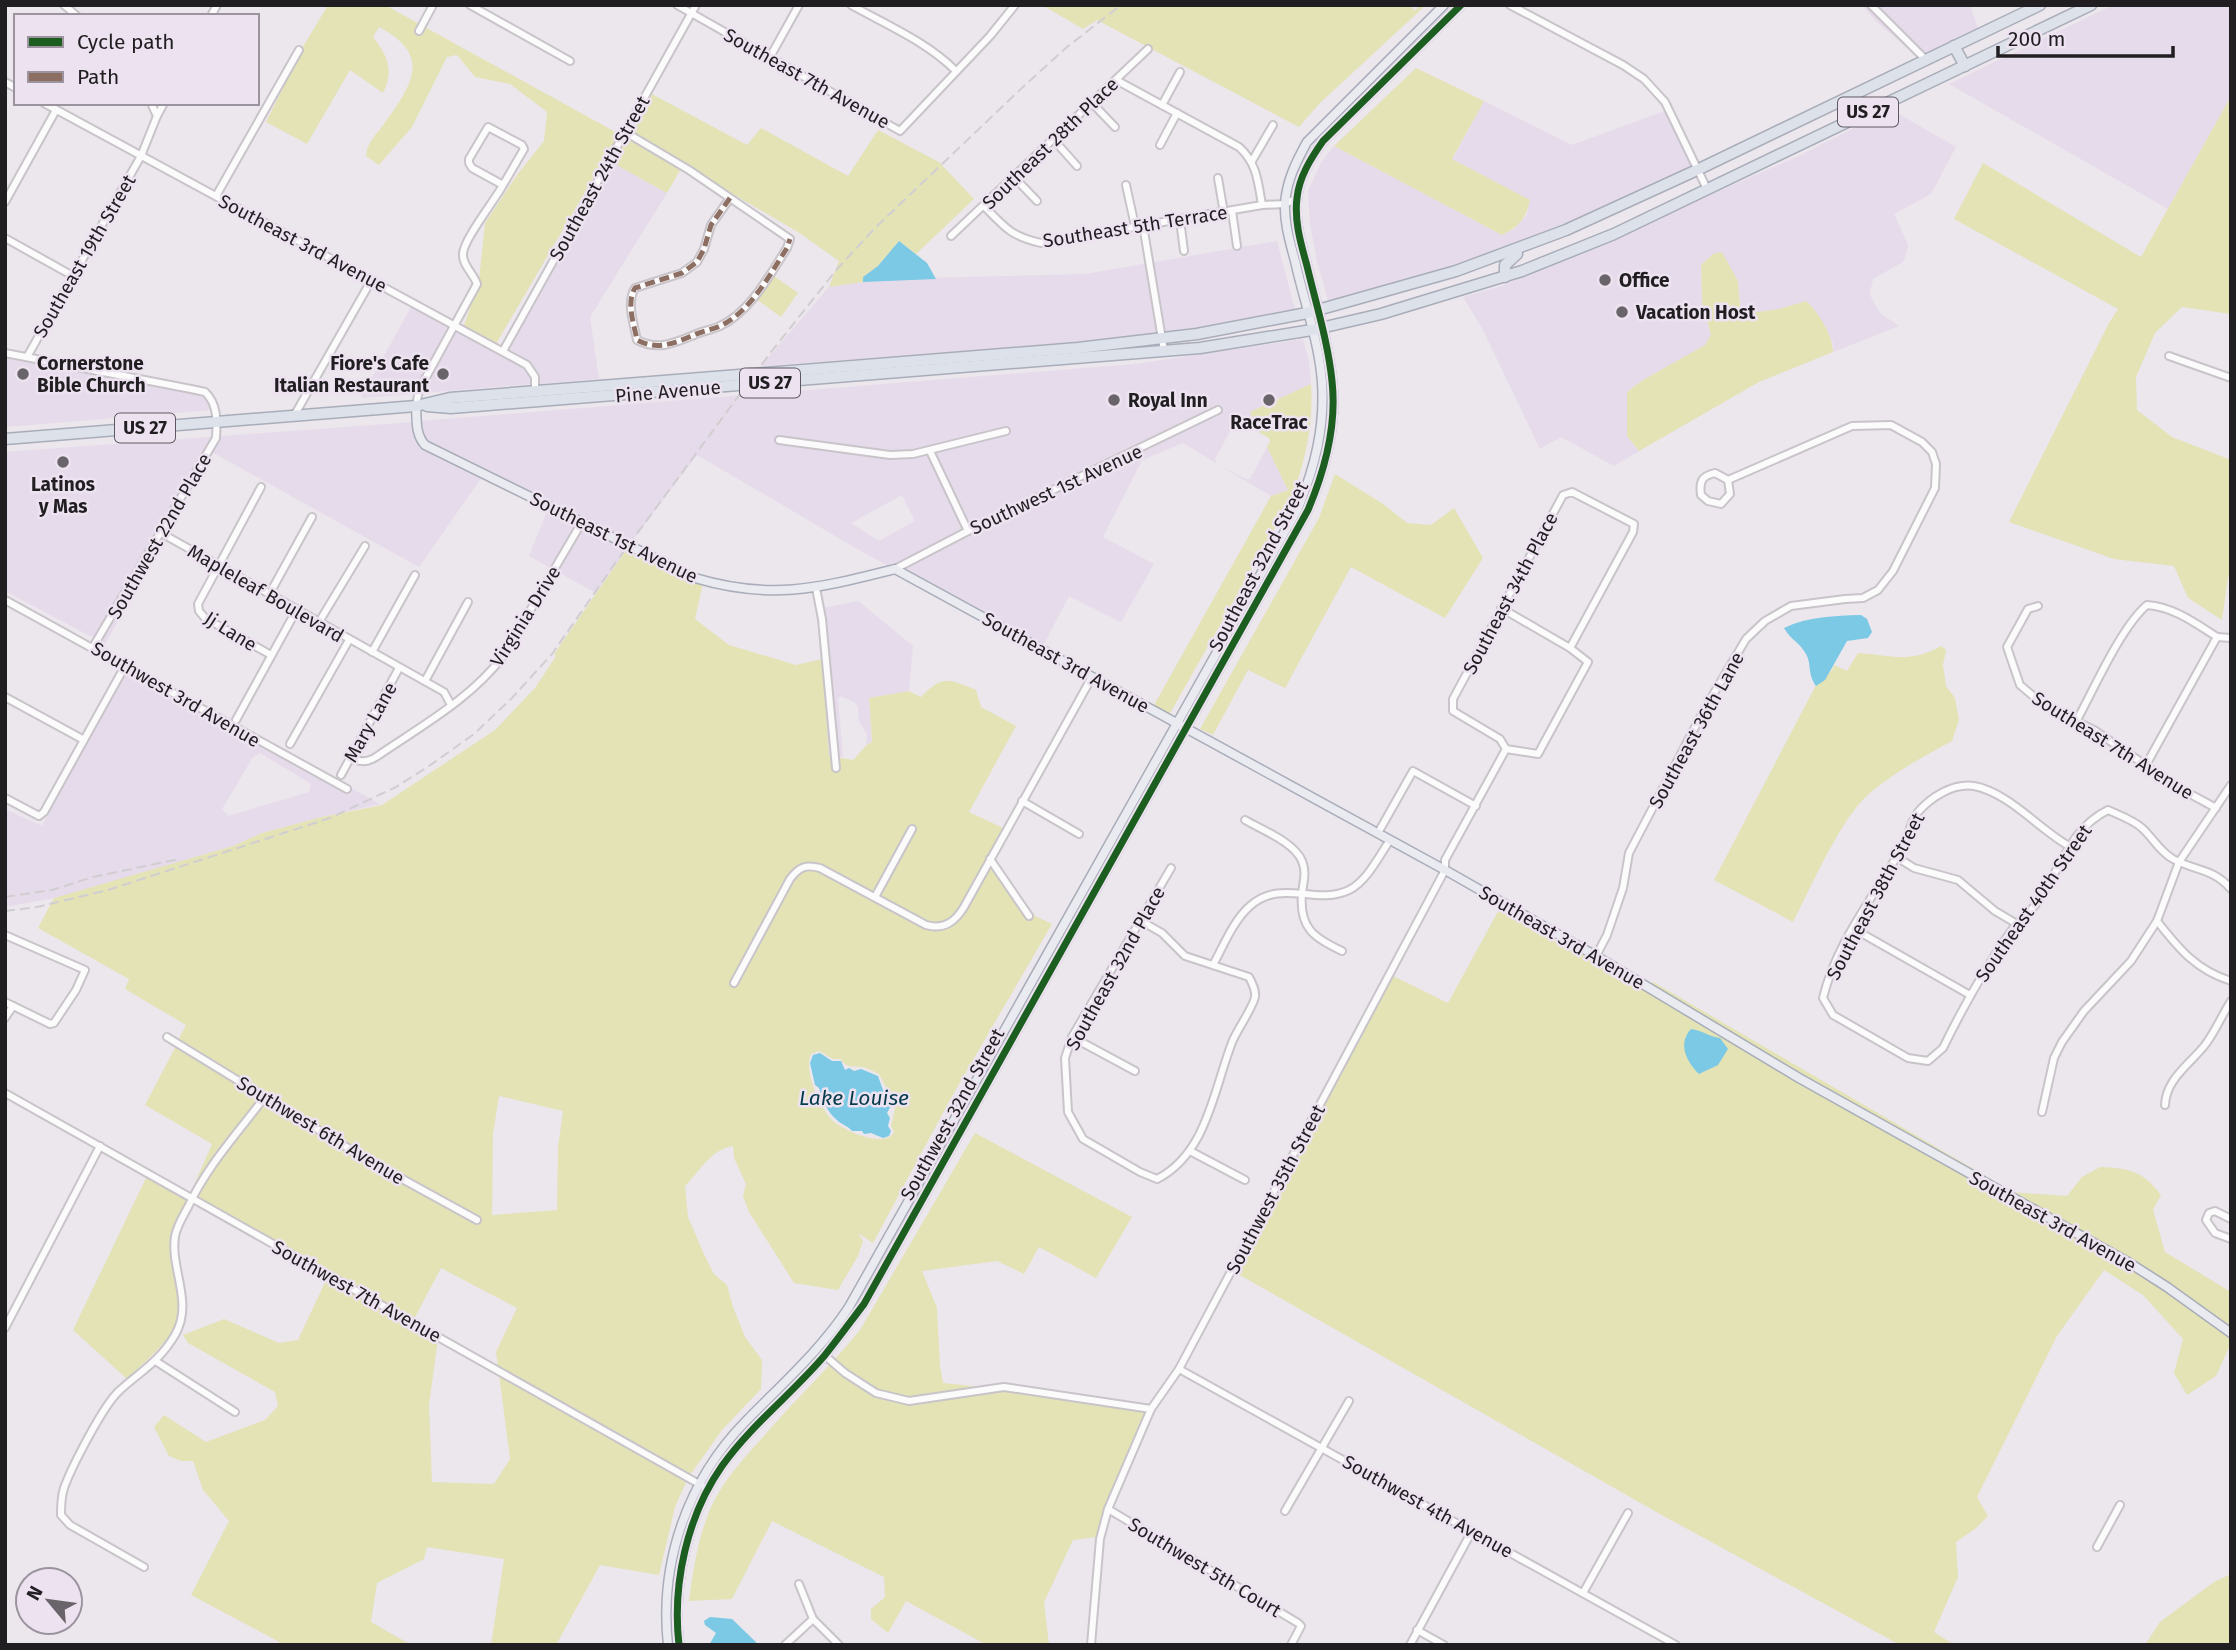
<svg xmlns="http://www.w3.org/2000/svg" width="2236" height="1650" font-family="'Fira Sans',sans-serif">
<rect width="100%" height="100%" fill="#ece6ed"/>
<g fill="#e6dbea" fill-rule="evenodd">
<path d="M1862 5H1970L1978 28 1918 57 1877 22Z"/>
<path d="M2113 5H2231V96L2168 209 1949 84Z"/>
<path d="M1484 101 1572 145 1670 109 1692 167 1551 232 1433 275 1329 304 1317 261 1310 224 1308 191 1321 163 1334 146 1502 235 1514 229 1527 215 1529 200 1452 160Z"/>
<path d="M1891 109 1894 118 1899 114 1956 147 1931 194 1894 214 1908 245 1906 255 1903 262 1873 279 1870 293 1871 297 1880 313 1899 326 1833 352V343L1812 307 1806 301 1779 309 1750 313 1740 306 1738 281 1701 266 1702 302 1711 335 1705 345 1693 353 1643 380 1627 392V436L1639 451 1614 466 1561 437 1540 449 1483 330 1463 297 1502 286 1801 155Z"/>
<path d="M611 162 667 193 590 317 599 379 538 384 536 370 530 363 507 350Z"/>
<path d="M1277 241 1296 313 1235 324 1134 339 761 366 829 287 863 282 924 278 1085 274Z"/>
<path d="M412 305 451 326 415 394 361 398Z"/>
<path d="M457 329 525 367 529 372 532 384 422 393Z"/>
<path d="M1303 339 1309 362 1311 384 1250 412 1260 433 1239 422H1235L1215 459 1216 463 1183 443 1142 460 1103 537 1154 564 1121 622 1069 596 1043 646 897 567 893 565 890 567 866 554 697 455 630 544 427 443 422 436 420 421 1135 364ZM902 495 915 521 879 541 851 523Z"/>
<path d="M5 356 203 395 212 410 5 427Z"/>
<path d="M413 422 416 438 482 477 419 567 212 452 105 644 5 591V452Z"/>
<path d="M1267 447 1288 490 1271 496 1217 464 1246 479H1250Z"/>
<path d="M548 509 627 549 596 593 529 556Z"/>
<path d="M858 601 913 646 909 691 869 698 872 742 866 744 867 735 859 721 858 707 854 702 840 696 838 699 843 757 829 756 818 609Z"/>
<path d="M130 663 351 788 380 804 322 817 262 833 233 846 60 897 5 907V809L42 826ZM164 685 351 788 349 793 207 717 161 690ZM260 753 311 784 309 792 228 816 222 809 253 757Z"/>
</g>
<g fill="#e3e3b6" fill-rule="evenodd">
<path d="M328 5H385L619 134 496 344 464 326 479 280 485 223 517 175 544 141 547 112 510 84 475 77 457 55 447 57 412 127 379 165 366 156C367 142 376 135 384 124 413 84 432 55 379 27L373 37C388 56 394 71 383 93L350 70 307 144 266 122 304 45Z"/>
<path d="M1042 5H1410L1415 11 1420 5H1426L1320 103 1299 127 1097 20 1083 29Z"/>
<path d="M1416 68 1484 101 1452 159 1530 200C1526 218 1519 227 1502 235L1334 146Z"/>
<path d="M650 93 747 145 761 128 848 176 878 130 939 162 974 199 916 254 899 241 878 266 863 277V282L829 287 839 261 798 232 683 165 667 193 611 162Z"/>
<path d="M2231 96V314L2182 307 2155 333 2136 377 2137 410 2172 437 2231 460V573L2228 577 2222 620 2188 598 2174 566 2114 559 2009 522 2109 323 2118 309 1954 219 1983 163 2141 257Z"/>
<path d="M1722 252 1738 281 1740 306 1750 313 1779 309 1806 301C1818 311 1833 336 1833 352L1759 382 1639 451 1627 436V392L1643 380 1705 345 1711 335 1702 302 1701 265 1713 254Z"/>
<path d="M774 276 798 293 781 317 756 299Z"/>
<path d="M1311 384C1314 424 1305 462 1291 500L1169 715 1153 707 1271 496 1288 490 1267 447 1270 442 1269 438 1260 433 1250 412Z"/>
<path d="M1335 474 1383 504 1407 523 1431 525 1454 508 1483 558 1445 618 1351 567 1285 688 1248 670 1213 735 1200 729 1319 518Z"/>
<path d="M627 549 680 575 703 583 695 619 729 645 796 665 822 659 829 756 853 760C860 754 864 745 872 742L869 698 909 691 921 697C943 674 949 679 976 690L981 707 1016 726 969 812 1003 828C993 845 964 908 952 918 945 923 939 924 931 923L822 865 807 862 806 867 819 871 920 925 941 931 956 923 962 916 990 865 1028 920 1033 917 1008 879 1035 916 1052 924 951 1098 873 1243 858 1233 863 1241 858 1256 838 1290 794 1283 749 1212 743 1196 746 1184 734 1158 733 1146C710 1150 701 1170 685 1186L688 1217 703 1252 714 1274 727 1285 733 1307 745 1337 762 1360 761 1389 722 1430 690 1475 498 1367 496 1352 517 1308 441 1268 414 1319 196 1198 215 1165 265 1102 365 1162 478 1224 481 1219 368 1157 178 1040 186 1025 125 989 129 979 38 928 54 898 233 846 262 833 322 817 382 805 495 730 535 688 556 656 554 654ZM819 1051 833 1059H840C849 1069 849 1066 861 1067 866 1067 874 1072 879 1074L894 1102 895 1109 891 1126 894 1132C886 1149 844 1131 833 1121 820 1108 803 1070 811 1054ZM499 1096 563 1111 558 1147 557 1210 492 1215 493 1134Z"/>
<path d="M1941 646 1946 650 1943 665 1946 686 1955 698 1959 720 1952 741C1924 756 1895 772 1870 793 1841 817 1811 887 1793 922L1714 880 1816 685 1832 670 1834 665 1847 671 1858 653C1891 655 1910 664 1941 646Z"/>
<path d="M1505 898 1649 982 1655 983 2001 1185 2000 1187 1801 1075 1504 900Z"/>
<path d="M1501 906 2126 1264 2165 1289 2231 1337V1343L2216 1376 2187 1395 2174 1373 2183 1339 2143 1295 2104 1270 2057 1336 1977 1497 1988 1516 1975 1529 1956 1542 1958 1577 1934 1632 1954 1645H1900L1660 1514 1238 1274 1387 973 1448 1003Z"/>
<path d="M176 1046 260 1099 210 1161 190 1194 212 1144 145 1105Z"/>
<path d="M975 1133 1132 1217 1096 1278 1039 1247 1024 1274 997 1261 922 1271 937 1308 940 1366 943 1383 1158 1405 1118 1481 1096 1537 1073 1540 1044 1602 1049 1645H987L906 1601 888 1633 871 1619V1609L885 1597 884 1577 772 1521 732 1599 689 1601C693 1570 698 1537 711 1507 723 1481 743 1459 762 1438 794 1401 829 1368 860 1330Z"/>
<path d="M2100 1167C2129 1168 2143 1171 2161 1195L2153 1210 2165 1252 2231 1292V1329L2009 1192 2067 1196 2082 1177Z"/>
<path d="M146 1178 187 1200C180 1217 168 1237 171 1257 174 1276 184 1297 179 1316 171 1342 145 1361 127 1379L73 1330Z"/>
<path d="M264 1243 438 1339 429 1405 432 1482 494 1484 510 1459 499 1374 687 1480 675 1507 659 1575 600 1565 556 1645H491L504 1559 427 1547 424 1559 377 1583 371 1622 411 1645H285L191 1595 229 1521 203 1490 193 1461H181L169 1456 154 1427 164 1415 206 1442 265 1420 278 1406 275 1392 188 1343 183 1335 224 1319 279 1343 298 1340 326 1280Z"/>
<path d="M2231 1574V1645H2145L2160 1622 2214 1582Z"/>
</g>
<g fill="#7bc9e5">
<path d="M899 241 927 263 936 279 863 282V277L878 266Z"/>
<path d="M1861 615 1867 619 1872 632 1868 638 1847 641 1825 680 1816 686C1807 673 1812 665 1806 654 1800 643 1790 639 1784 628 1809 616 1834 616 1861 615Z"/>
<path d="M1691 1029C1702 1030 1709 1037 1720 1038L1728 1049 1718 1065 1699 1074C1687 1062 1677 1044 1691 1029Z"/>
<path d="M820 1053 832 1061H841L845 1070 849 1068 854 1071 861 1069 878 1076 883 1090 892 1104 887 1113 890 1118 888 1126 891 1131 889 1136 883 1138 871 1133 864 1134 862 1131H852C847 1125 842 1125 837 1120 827 1112 822 1099 819 1088L815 1085 810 1063 813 1055Z"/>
<path d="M710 1617 732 1619 759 1645H709L716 1633 705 1625 704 1621Z"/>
</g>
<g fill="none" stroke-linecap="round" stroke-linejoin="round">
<g stroke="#c8c4c9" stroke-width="10">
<g id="minor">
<path d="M64 5 77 16"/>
<path d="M470 5 570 61"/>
<path d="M677 5 900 131 990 36 1015 5"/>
<path d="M851 5C887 25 927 42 956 71"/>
<path d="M1510 5 1623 65 1644 79 1665 102 1707 189"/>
<path d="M1871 5 1926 60"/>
<path d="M211 16 217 5"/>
<path d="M419 31 433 5"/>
<path d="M770 57 799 5"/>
<path d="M1116 80 1239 147C1257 163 1258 182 1262 205"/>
<path d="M5 82 16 88"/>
<path d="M44 103 527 365 535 377V392"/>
<path d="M1092 103 1115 127"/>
<path d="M1162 105 1180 72"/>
<path d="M157 116 164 103"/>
<path d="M625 132 689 170 790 239 787 248C769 276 750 312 720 326 711 330 702 331 694 335 674 343 658 351 637 340 634 324 626 303 635 288L682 273 697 262 704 249 711 225 730 198"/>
<path d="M1053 139 1077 166"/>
<path d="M1160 145 1177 113"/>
<path d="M1252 161 1273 125"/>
<path d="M1014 177 1037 201"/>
<path d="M1218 178 1224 213"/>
<path d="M1126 185 1135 226"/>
<path d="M216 196 299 50"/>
<path d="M5 202 56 110"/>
<path d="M984 206C1005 228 1011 236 1041 243L1262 205 1285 204 1297 198"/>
<path d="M1232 211 1237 246"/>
<path d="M1180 220 1184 251"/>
<path d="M1143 225 1164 351"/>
<path d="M951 236 1148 49"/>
<path d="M5 238 73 276"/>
<path d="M503 351 696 5"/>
<path d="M5 353 191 389 205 392C218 404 217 422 216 438L93 647"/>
<path d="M2169 356 2231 378"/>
<path d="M27 357 141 156 157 116 151 103"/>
<path d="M416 406 419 390 477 284C474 274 462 265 463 254 463 240 495 200 503 185L524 149 522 145 488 127 469 159V163L472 168 503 185"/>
<path d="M294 416 371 281"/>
<path d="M779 440 890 455 913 454 1006 431"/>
<path d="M930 451 968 531"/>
<path d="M261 487 198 604 199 611 205 618 271 655"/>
<path d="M161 533 444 692 451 705"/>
<path d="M895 569 968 531 1218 410"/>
<path d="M816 588 822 619 836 768"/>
<path d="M270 593 312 517"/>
<path d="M5 600 347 789"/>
<path d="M2038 606 2028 609 2007 647 2020 685 2045 706 2094 730 2179 788 2216 808"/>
<path d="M1501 608 1570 648 1588 662 1538 754 1506 749 1500 739 1453 711V699L1563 495 1572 492 1634 524 1633 532 1570 648"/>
<path d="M319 622 365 546"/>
<path d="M2217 637 2231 638"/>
<path d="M372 652 415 575"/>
<path d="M425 681 468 602"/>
<path d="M5 697 84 740"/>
<path d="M236 720 297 609"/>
<path d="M2077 720C2094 689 2121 627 2147 605 2174 607 2195 623 2217 637"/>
<path d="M290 744 349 640"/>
<path d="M350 758C361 762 366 763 376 757 421 726 471 699 504 655L582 522"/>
<path d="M2146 765 2217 637"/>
<path d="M341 775 399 668"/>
<path d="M5 798 39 816 44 812 125 666"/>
<path d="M1022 801 1079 834"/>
<path d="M1245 820C1262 830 1294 842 1302 861 1307 873 1303 882 1302 894 1299 928 1314 938 1342 951"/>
<path d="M1378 833 1413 771 1476 806"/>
<path d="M2069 846C2040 830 2008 792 1974 786 1953 783 1931 797 1918 812 1910 822 1909 835 1903 846 1875 895 1836 943 1823 998L1833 1015 1908 1058 1928 1061 1943 1048C1963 1007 1985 968 2011 931 2019 921 2029 913 2037 903 2061 869 2069 829 2108 810 2119 815 2133 820 2142 828 2154 839 2159 851 2173 859 2195 871 2213 868 2231 889"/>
<path d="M1895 856 1914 868 1958 880 1995 911 2017 924"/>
<path d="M990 859 1029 916"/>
<path d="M875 897 912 829"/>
<path d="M1141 921 1162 933 1185 956 1249 977C1252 983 1256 989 1255 997 1254 1005 1238 1029 1233 1040 1214 1087 1208 1153 1157 1179L1140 1172 1083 1139 1068 1112 1065 1058 1072 1037 1171 868"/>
<path d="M2157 921C2179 949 2196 970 2231 981"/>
<path d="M1854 929 1970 995"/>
<path d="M5 935 85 970 76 990 54 1023 50 1024 5 1002"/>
<path d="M1596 956 1607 935 1623 888 1629 853 1704 710 1746 639 1765 621 1791 606 1845 599 1863 598 1878 590 1893 571 1935 488 1936 464 1932 452 1922 442 1891 425 1852 426 1728 480 1715 473C1702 476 1699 481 1701 495L1708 501 1721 504 1730 494 1728 480"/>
<path d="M1213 965C1224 945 1233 921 1250 906 1282 878 1315 906 1349 890 1367 881 1379 856 1390 840"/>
<path d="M734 983 790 879C799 867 806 864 820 868L926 925C944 930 955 922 964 907L1092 677"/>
<path d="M5 1018 13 1006"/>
<path d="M167 1037 366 1159 477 1220"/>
<path d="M1072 1037 1135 1071"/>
<path d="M5 1093 708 1489"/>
<path d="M2165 1105C2166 1079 2190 1064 2205 1045 2215 1032 2222 1015 2231 1001"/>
<path d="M2042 1112 2054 1058 2062 1042 2084 1011 2131 961 2157 921 2179 862 2231 785"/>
<path d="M1190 1151 1245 1180"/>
<path d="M2231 1219 2215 1211 2209 1213 2206 1220 2215 1233 2231 1239"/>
<path d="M5 1328 100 1146"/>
<path d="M823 1354 845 1373 876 1393 909 1401 1004 1387 1151 1409"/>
<path d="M157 1362 235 1412"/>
<path d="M1179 1369 1676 1645"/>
<path d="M1108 1509 1298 1623 1301 1626 1291 1645"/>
<path d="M1285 1511 1349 1401"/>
<path d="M2097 1547 2120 1505"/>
<path d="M144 1567 70 1525 61 1515C61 1506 61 1497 64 1488 72 1466 103 1406 119 1391 141 1371 159 1362 175 1335 194 1302 170 1270 175 1236 177 1226 183 1216 188 1207 207 1166 237 1134 264 1098"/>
<path d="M799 1584 813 1619"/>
<path d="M1583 1593 1628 1513"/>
<path d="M1417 1630 1444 1645"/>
<path d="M785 1645 813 1619 839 1645"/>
<path d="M1091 1645 1100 1539 1108 1509 1151 1409 1179 1369 1445 870V860L1506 749"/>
<path d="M1410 1645 1472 1531"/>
</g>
</g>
<g stroke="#a9adb9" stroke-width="11">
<g id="major">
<path d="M416 406C417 420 415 434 425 445L695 578C772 601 819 588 895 569L1445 870 1596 956 1799 1078 2128 1262 2167 1287 2231 1333"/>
<path d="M668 1645C659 1562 688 1480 746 1421 781 1385 821 1350 849 1307L1298 508C1315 467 1325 427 1322 382 1319 342 1304 301 1295 261 1290 242 1284 223 1285 203 1287 180 1296 162 1307 142L1444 5"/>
<path d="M679 1645C672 1584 687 1516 722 1466 751 1425 793 1393 825 1355 838 1339 851 1321 864 1304L1308 510C1325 470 1337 425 1332 381 1328 342 1316 304 1307 266 1301 244 1294 221 1297 198 1299 177 1311 158 1323 141L1461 5"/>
</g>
</g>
<g stroke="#a9adb9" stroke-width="13">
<g id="highway">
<path d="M1954 46 1965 66"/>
<path d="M1505 277V265L1517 254"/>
<path d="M427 406 451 408 1200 348 1312 330 1381 314 1522 271 1614 234 2091 5"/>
<path d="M5 439 416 406 450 398 1078 348 1197 334 1307 313 1456 271 1566 230 1697 170 2040 5"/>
</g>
</g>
<use href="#minor" stroke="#fcfbfc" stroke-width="6"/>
<use href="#major" stroke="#e9ebf1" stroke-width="8"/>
<use href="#highway" stroke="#dce1ea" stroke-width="10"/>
<g stroke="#d0ced1" stroke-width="2" stroke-dasharray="10 5" stroke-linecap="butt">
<path d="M5 897 52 890 93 877 179 859"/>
<path d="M5 911 37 907 108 890 330 818 396 787 429 766 474 734 512 698 552 654 616 562 771 352 838 268 876 227 1024 86 1067 47 1121 5"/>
</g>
<path stroke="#8d6e63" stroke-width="5" stroke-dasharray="10 5" stroke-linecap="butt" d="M730 198 711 225 704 249 697 262 682 273 635 288C626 303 634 324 637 340 658 351 674 343 694 335 702 331 711 330 720 326 750 312 769 276 787 248L790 239"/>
<g stroke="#ede3f0" stroke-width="11">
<path id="cycleway" d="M679 1645C672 1584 687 1516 722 1466 751 1425 793 1393 825 1355 838 1339 851 1321 864 1304L1308 510C1325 470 1337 425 1332 381 1328 342 1316 304 1307 266 1301 244 1294 221 1297 198 1299 177 1311 158 1323 141L1461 5"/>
</g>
<use href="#cycleway" stroke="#1b5e20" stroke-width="7"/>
</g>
<g fill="#686469" stroke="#ede3f0" stroke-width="2.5">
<circle cx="1605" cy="280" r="7"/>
<circle cx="1622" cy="312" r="7"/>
<circle cx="23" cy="374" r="7"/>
<circle cx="443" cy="374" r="7"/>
<circle cx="1114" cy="400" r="7"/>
<circle cx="1269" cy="400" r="7"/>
<circle cx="63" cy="462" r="7"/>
</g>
<g text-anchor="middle" stroke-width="5" stroke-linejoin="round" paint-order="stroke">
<g fill="#ede3f0" stroke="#5e5960" stroke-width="2">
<rect x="1838" y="97.5" width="60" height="29" rx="5"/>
<rect x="740" y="368.5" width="60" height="29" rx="5"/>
<rect x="115" y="413.5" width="60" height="29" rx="5"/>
</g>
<g font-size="18" font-weight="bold" fill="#211e22">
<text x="1868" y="118">US 27</text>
<text x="770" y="389">US 27</text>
<text x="145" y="434">US 27</text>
</g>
<g font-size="19" fill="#211e22" stroke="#ede3f0">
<text transform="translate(807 78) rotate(29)" y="7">Southeast 7th Avenue</text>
<text transform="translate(1050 143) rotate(-44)" y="7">Southeast 28th Place</text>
<text transform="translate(599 178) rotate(-61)" y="7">Southeast 24th Street</text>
<text transform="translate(1135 226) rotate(-9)" y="7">Southeast 5th Terrace</text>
<text transform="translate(303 243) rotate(28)" y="7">Southeast 3rd Avenue</text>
<text transform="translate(84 256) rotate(-60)" y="7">Southeast 19th Street</text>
<text transform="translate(668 391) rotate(-5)" y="7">Pine Avenue</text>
<text transform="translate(1056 489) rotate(-25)" y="7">Southwest 1st Avenue</text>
<text transform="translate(159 536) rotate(-60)" y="7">Southwest 22nd Place</text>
<text transform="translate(614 537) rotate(26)" y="7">Southeast 1st Avenue</text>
<text transform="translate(1258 566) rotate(-62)" y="7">Southeast 32nd Street</text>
<text transform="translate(266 593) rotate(30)" y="7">Mapleleaf Boulevard</text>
<text transform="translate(1510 593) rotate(-62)" y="7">Southeast 34th Place</text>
<text transform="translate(525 616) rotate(-58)" y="7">Virginia Drive</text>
<text transform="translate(231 631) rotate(32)" y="7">Jj Lane</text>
<text transform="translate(1066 662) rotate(29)" y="7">Southeast 3rd Avenue</text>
<text transform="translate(176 694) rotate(30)" y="7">Southwest 3rd Avenue</text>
<text transform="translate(370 722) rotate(-61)" y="7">Mary Lane</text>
<text transform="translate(1696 730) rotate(-61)" y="7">Southeast 36th Lane</text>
<text transform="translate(2113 745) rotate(32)" y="7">Southeast 7th Avenue</text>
<text transform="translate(1875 896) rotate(-62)" y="7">Southeast 38th Street</text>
<text transform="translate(2033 903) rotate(-55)" y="7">Southeast 40th Street</text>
<text transform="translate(1562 937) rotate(30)" y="7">Southeast 3rd Avenue</text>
<text transform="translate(1115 968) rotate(-61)" y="7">Southeast 32nd Place</text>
<text transform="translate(952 1114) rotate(-61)" y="7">Southwest 32nd Street</text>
<text transform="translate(321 1130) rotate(31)" y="7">Southwest 6th Avenue</text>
<text transform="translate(1275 1189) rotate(-62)" y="7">Southwest 35th Street</text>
<text transform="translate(2053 1221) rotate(29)" y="7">Southeast 3rd Avenue</text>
<text transform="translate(357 1291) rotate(29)" y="7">Southwest 7th Avenue</text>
<text transform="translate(1428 1506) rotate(29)" y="7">Southwest 4th Avenue</text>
<text transform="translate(1205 1567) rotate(31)" y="7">Southwest 5th Court</text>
</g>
<g font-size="19" font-weight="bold" fill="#211e22" stroke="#ede3f0" text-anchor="start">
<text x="1619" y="287">Office</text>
<text x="1636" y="319">Vacation Host</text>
<text x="37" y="370">Cornerstone<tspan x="37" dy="22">Bible Church</tspan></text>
<text x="429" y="370" text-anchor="end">Fiore's Cafe<tspan x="429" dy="22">Italian Restaurant</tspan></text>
<text x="1128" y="407">Royal Inn</text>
<text x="1269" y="429" text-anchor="middle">RaceTrac</text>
<text x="63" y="491" text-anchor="middle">Latinos<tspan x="63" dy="22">y Mas</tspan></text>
</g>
<g font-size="21" font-style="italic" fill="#063b4b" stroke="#ede3f0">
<text x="854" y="1105">Lake Louise</text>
</g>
</g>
<rect width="2236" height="1650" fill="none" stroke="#211e22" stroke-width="14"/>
<rect x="14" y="14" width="245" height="91" fill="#ede3f0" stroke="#9b949e" stroke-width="2"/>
<rect x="28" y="37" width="35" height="10" fill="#1b5e20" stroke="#9b949e" stroke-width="2"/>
<text x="77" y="49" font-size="21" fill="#211e22">Cycle path</text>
<rect x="28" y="72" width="35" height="10" fill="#8d6e63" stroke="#9b949e" stroke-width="2"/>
<text x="77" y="84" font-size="21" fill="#211e22">Path</text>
<g transform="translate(49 1601) rotate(299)"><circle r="33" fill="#ede3f0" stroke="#9b949e" stroke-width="2"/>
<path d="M0-5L12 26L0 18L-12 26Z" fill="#686469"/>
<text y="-10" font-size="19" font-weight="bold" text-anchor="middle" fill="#211e22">N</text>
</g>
<path d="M1998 46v10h175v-10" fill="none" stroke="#211e22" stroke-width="3.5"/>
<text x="2008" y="46" font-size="21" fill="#211e22" stroke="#ede3f0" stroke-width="5" paint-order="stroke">200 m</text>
</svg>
